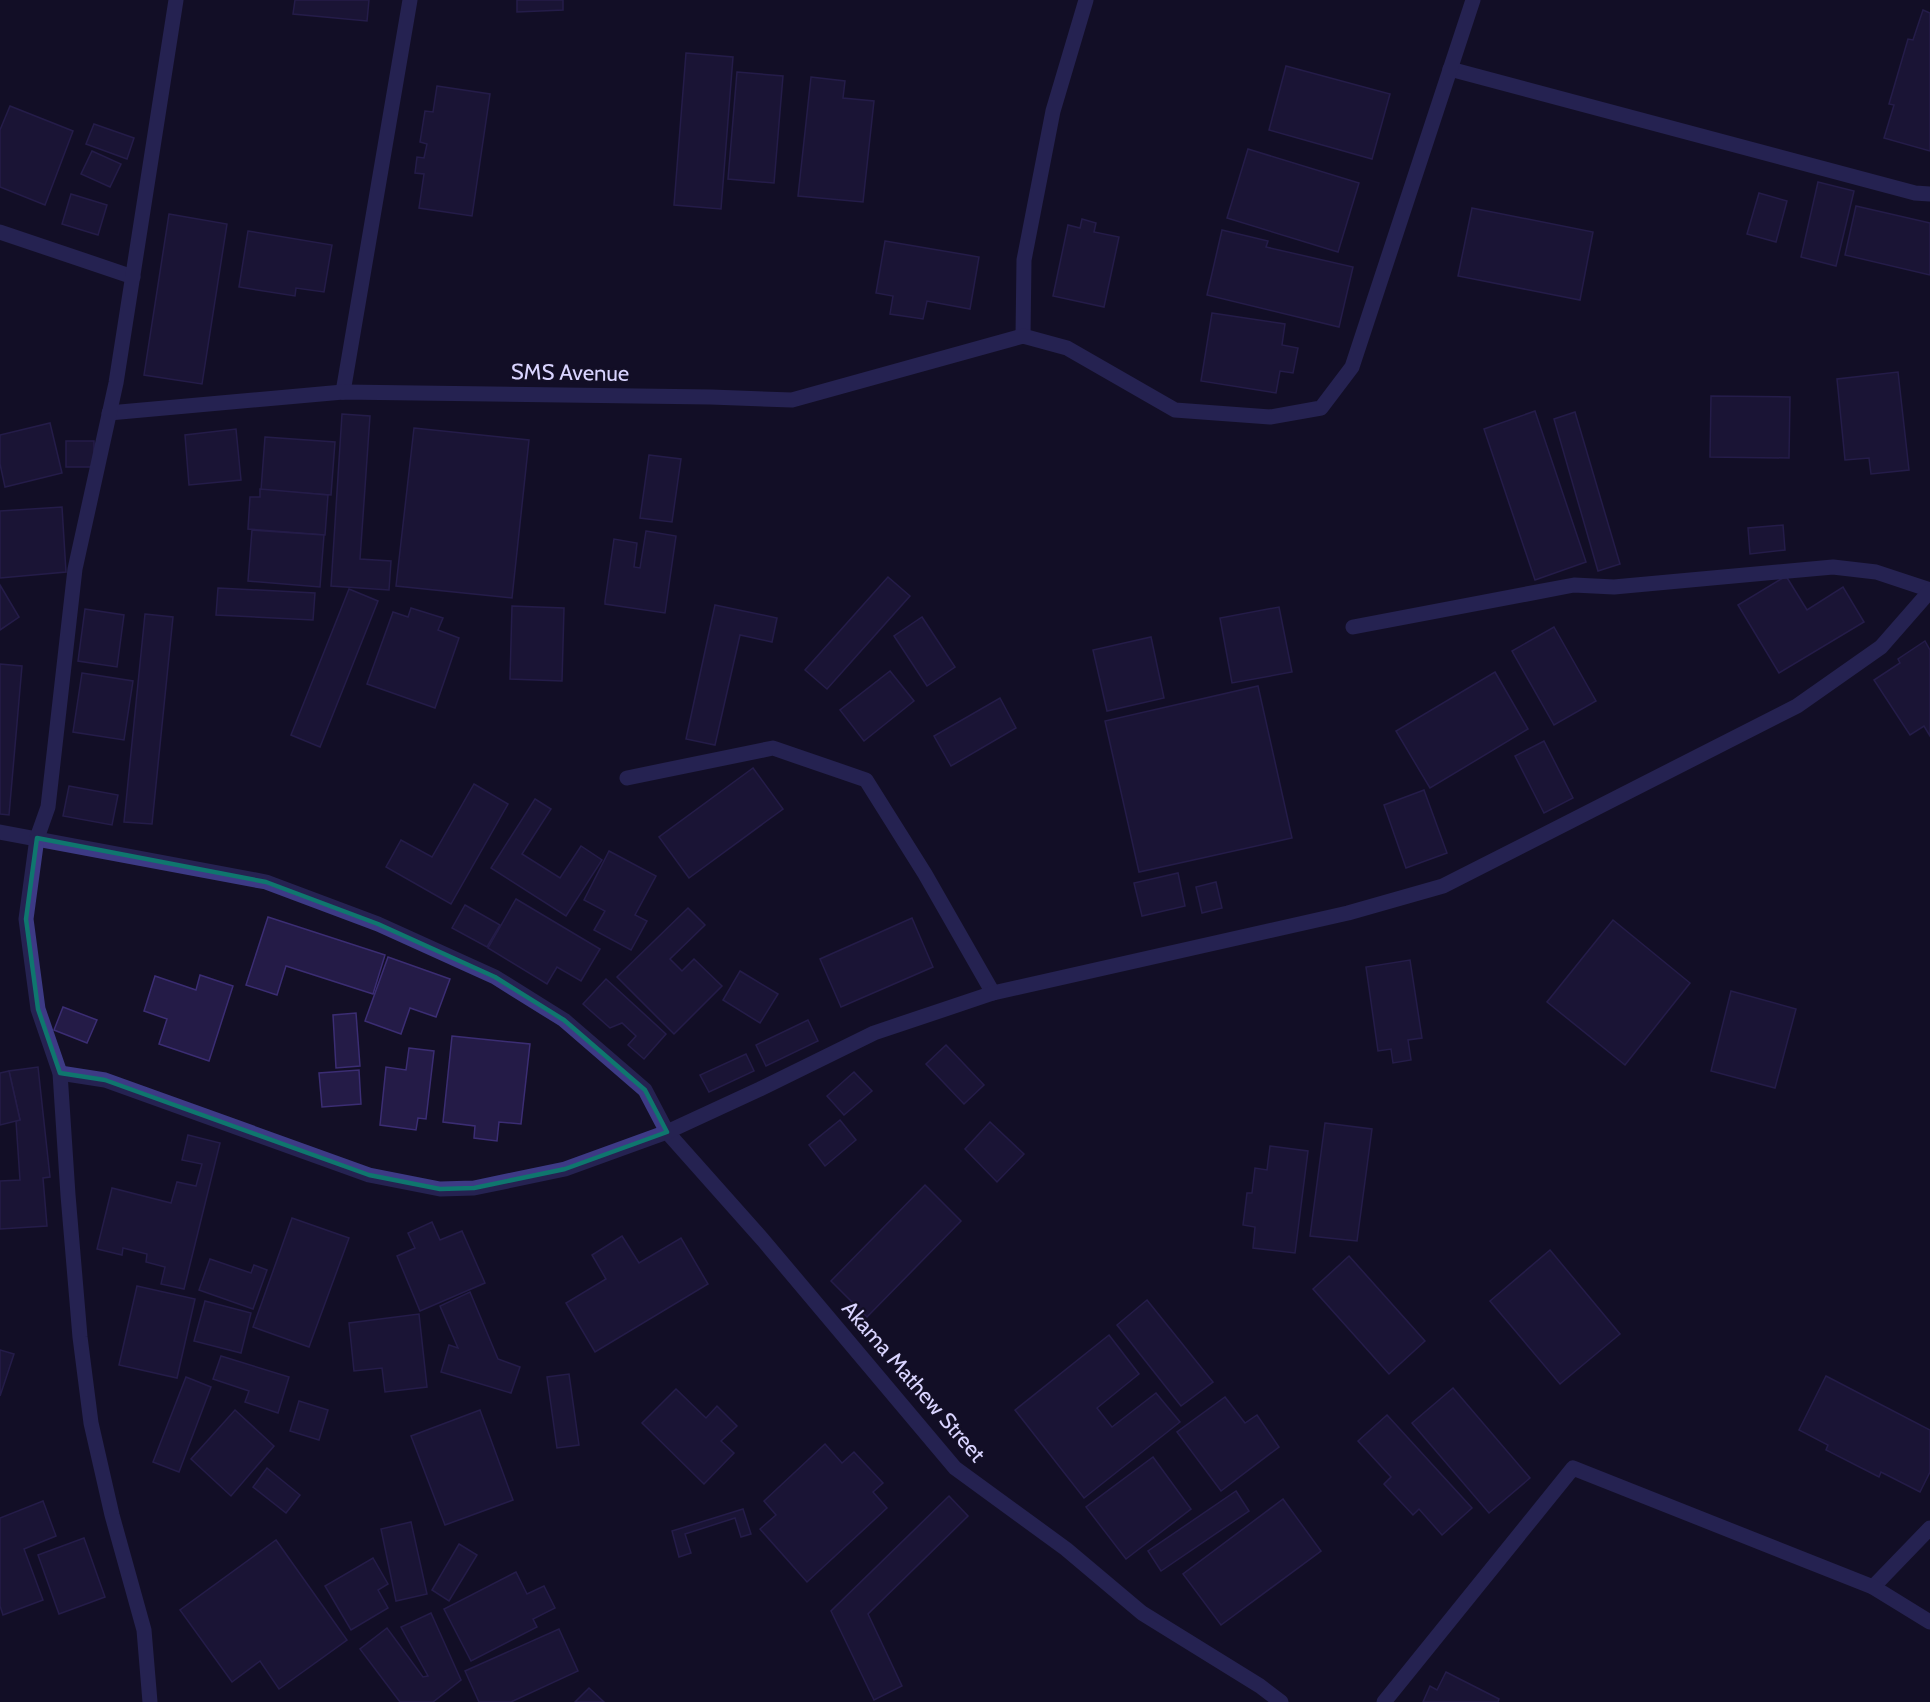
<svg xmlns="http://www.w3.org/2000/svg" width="1930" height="1702" font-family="Cabin,sans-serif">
<rect width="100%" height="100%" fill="#130f26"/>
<g fill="#241b47" stroke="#3b2d73" stroke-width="1.5">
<path d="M295 0H369L367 21 293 14Z"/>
<path d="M517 0H563V10L517 12Z"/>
<path d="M1923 10 1930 13V151L1884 138 1894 105 1889 104 1908 39 1913 40Z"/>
<path d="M686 53 733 57 721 209 674 205Z"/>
<path d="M1286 66 1390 94 1372 159 1269 130Z"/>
<path d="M737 72 783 76 774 183 728 179Z"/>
<path d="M811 77 845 81 843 98 874 101 863 202 798 196Z"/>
<path d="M437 86 490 94 472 216 419 208 424 174 415 173 417 157 424 158 427 144 420 142 425 111 433 112Z"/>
<path d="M10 106 73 131 45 205 0 187V130Z"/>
<path d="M94 124 134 138 127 159 86 144Z"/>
<path d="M1248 149 1359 183 1338 252 1227 218Z"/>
<path d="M92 151 121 164 110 187 81 174Z"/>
<path d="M1818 182 1854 191 1836 266 1801 257Z"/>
<path d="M1759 193 1787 201 1776 242 1747 234Z"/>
<path d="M71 194 107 205 98 235 62 224Z"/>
<path d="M1856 206 1930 223V275L1845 255Z"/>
<path d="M1472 208 1593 232 1580 300 1458 276Z"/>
<path d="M169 214 227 224 202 384 144 375Z"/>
<path d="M1082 219 1096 223 1094 232 1119 237 1104 307 1053 296 1068 225 1080 228Z"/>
<path d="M1222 230 1268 241 1266 247 1353 267 1339 327 1207 295Z"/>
<path d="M248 231 332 245 324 292 296 288 295 296 239 287Z"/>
<path d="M885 241 979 257 970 309 927 301 923 319 890 314 893 296 876 293Z"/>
<path d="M1212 313 1285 324 1282 345 1298 348 1293 373 1280 371 1276 393 1201 381Z"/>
<path d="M1898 372 1909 470 1871 474 1869 458 1845 460 1837 379Z"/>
<path d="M1711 396 1790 397 1789 458 1710 457Z"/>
<path d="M1535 411 1586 562 1535 580 1484 429Z"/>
<path d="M1575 412 1620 564 1598 571 1554 419Z"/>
<path d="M342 414 370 416 360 559 391 561 389 590 331 586Z"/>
<path d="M50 423 62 473 5 487 0 464V435Z"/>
<path d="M414 428 529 440 512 598 396 586Z"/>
<path d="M236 429 241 480 189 485 185 435Z"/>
<path d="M265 437 335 442 331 495 261 490Z"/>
<rect x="66" y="441" width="28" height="26"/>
<path d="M649 455 681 459 672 522 640 518Z"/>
<path d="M260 489 328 495 325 535 248 529 250 497H260Z"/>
<path d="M62 507 66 572 0 578V511Z"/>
<path d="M1783 525 1785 550 1750 554 1748 528Z"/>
<path d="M252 530 324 535 320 587 248 581Z"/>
<path d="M646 531 676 536 665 613 605 604V601L614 539 637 543 634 567 640 568Z"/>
<path d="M1786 576 1807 610 1843 587 1864 622 1779 673 1738 605Z"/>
<path d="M888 577 910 596 827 689 805 670Z"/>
<path d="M0 585 19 617 0 630Z"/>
<path d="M218 588 315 593 313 620 216 615Z"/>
<path d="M349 589 378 601 320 747 291 735Z"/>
<path d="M715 605 777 618 772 642 740 635 715 745 686 739Z"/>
<path d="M512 606 564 608 562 681 510 679Z"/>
<path d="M1279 607 1292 672 1232 683 1220 618Z"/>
<path d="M411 608 443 618 438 630 459 638 435 708 367 684 393 612 408 617Z"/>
<path d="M85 609 124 615 117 667 78 661Z"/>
<path d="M145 614 173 617 152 824 124 822Z"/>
<path d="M922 617 955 667 927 686 894 636Z"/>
<path d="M1554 627 1596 701 1554 725 1512 651Z"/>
<path d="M1151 637 1164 698 1107 711 1093 650Z"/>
<path d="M1925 641 1930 650V736L1924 726 1910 735 1874 680 1900 663 1898 659Z"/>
<path d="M0 664 22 666 9 815 0 814Z"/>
<path d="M890 671 914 701 864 741 840 710Z"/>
<path d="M1495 672 1528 729 1430 788 1396 731Z"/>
<path d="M82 673 133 681 124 740 73 732Z"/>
<path d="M1258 686 1292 838 1139 872 1105 721Z"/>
<path d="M1000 698 1016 728 951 766 934 736Z"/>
<path d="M1544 741 1573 798 1544 813 1515 756Z"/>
<path d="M753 768 783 809 689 878 659 837Z"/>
<path d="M474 784 508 804 451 904 386 867 401 840 432 857Z"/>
<path d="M69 786 118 795 112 825 63 816Z"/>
<path d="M1424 790 1447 853 1406 868 1384 805Z"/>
<path d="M535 799 551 809 522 854 560 878 581 846 602 860 566 916 491 868Z"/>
<path d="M609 851 656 876 635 915 647 921 631 950 594 930 605 911 584 900Z"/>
<path d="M1178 873 1185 906 1142 916 1134 883Z"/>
<path d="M1216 882 1222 908 1202 913 1196 887Z"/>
<path d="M516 899 600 949 581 981 557 967 547 984 488 948Z"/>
<path d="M465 905 500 925 487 947 452 928Z"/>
<path d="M688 908 705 925 670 959 682 971 694 959 722 986 674 1034 617 977Z"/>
<path d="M268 917 385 955 373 994 286 966 277 995 246 985Z"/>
<path d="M912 918 933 967 841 1007 820 959Z"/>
<path d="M1613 920 1690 983 1625 1065 1547 1002Z"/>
<path d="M388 957 450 979 436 1017 410 1008 401 1034 365 1021Z"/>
<path d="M1410 960 1422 1038 1408 1040 1411 1060 1393 1063 1391 1049 1378 1051 1366 967Z"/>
<path d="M740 971 778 994 760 1023 723 1000Z"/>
<path d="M200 975 233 986 209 1061 159 1044 167 1019 144 1011 155 976 196 990Z"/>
<path d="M606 979 666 1034 644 1059 628 1045 636 1036 622 1023 610 1028 583 1004Z"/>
<path d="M1731 991 1796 1009 1775 1088 1711 1071Z"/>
<path d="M63 1007 97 1020 87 1043 54 1030Z"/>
<path d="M356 1013 360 1066 336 1068 333 1015Z"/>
<path d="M808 1020 818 1041 766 1066 756 1045Z"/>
<path d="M452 1036 530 1044 521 1124 499 1122 497 1141 474 1138 475 1126 443 1122Z"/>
<path d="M946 1045 984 1085 964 1104 926 1064Z"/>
<path d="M409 1048 434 1051 426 1119 418 1118 416 1130 380 1125 386 1067 406 1070Z"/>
<path d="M746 1054 754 1071 709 1092 700 1075Z"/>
<path d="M38 1067 50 1177 43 1178 47 1226 0 1229V1181L20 1180 16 1121 20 1120 9 1071Z"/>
<path d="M359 1070 361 1104 322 1107 319 1073Z"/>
<path d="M9 1071 20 1120 0 1125V1073Z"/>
<path d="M854 1072 872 1091 844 1115 827 1096Z"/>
<path d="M840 1120 856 1140 825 1166 809 1145Z"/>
<path d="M990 1122 1024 1154 997 1182 965 1149Z"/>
<path d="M1325 1123 1372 1129 1357 1241 1310 1236Z"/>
<path d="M188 1135 220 1143 184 1289 161 1284 165 1267 146 1262 147 1254 123 1248 122 1255 97 1249 112 1188 171 1203 177 1182 196 1186 202 1164 182 1160Z"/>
<path d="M1270 1146 1308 1151 1295 1253 1253 1248 1255 1227 1243 1225 1247 1193H1252L1255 1168 1267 1170Z"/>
<path d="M925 1185 961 1221 867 1317 831 1281Z"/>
<path d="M292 1218 349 1238 309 1347 253 1327Z"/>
<path d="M432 1222 440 1240 462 1231 485 1283 420 1311 397 1256 415 1248 408 1233Z"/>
<path d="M622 1236 639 1263 681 1238 708 1284 595 1352 566 1303 606 1279 592 1255Z"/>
<path d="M1550 1250 1620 1334 1560 1384 1490 1301Z"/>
<path d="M1349 1256 1425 1341 1389 1374 1313 1289Z"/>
<path d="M210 1259 251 1273 254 1265 267 1270 253 1309 199 1290Z"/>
<path d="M137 1286 195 1299 177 1378 119 1365Z"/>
<path d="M470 1292 498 1359 520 1367 511 1393 441 1372 449 1345 458 1348 440 1306Z"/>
<path d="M1147 1300 1213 1382 1181 1406 1117 1325Z"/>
<path d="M205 1301 251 1313 241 1353 194 1341Z"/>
<path d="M419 1314 427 1387 385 1392 382 1368 354 1371 349 1323Z"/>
<path d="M1109 1335 1139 1374 1097 1408 1112 1427 1156 1393 1180 1422 1084 1498 1015 1410Z"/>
<path d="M0 1350 14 1354 0 1396Z"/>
<path d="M221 1356 289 1377 278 1413 245 1402 249 1391 213 1379Z"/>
<path d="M569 1374 579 1445 557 1448 547 1377Z"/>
<path d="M1826 1376 1930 1430V1472L1920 1492 1881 1472 1879 1477 1826 1450 1828 1445 1799 1430Z"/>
<path d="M186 1377 211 1387 179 1472 153 1462Z"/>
<path d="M1453 1388 1530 1478 1489 1513 1412 1423Z"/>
<path d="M676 1389 706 1418 717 1406 737 1426 721 1441 734 1453 704 1484 642 1423Z"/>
<path d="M1225 1397 1245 1423 1257 1415 1279 1447 1221 1491 1177 1432Z"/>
<path d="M299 1401 328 1410 319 1440 290 1431Z"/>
<path d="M235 1410 274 1446 231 1496 191 1459Z"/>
<path d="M480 1410 513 1500 445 1525 411 1436Z"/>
<path d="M1387 1415 1472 1508 1442 1535 1419 1509 1413 1515 1384 1484 1391 1477 1358 1441Z"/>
<path d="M825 1444 842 1463 854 1452 883 1483 873 1492 887 1508 807 1582 760 1529 776 1515 764 1501Z"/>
<path d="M1153 1457 1191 1509 1126 1559 1086 1507Z"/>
<path d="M267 1468 300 1495 286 1513 253 1487Z"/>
<path d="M1236 1491 1249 1511 1161 1571 1148 1551Z"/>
<path d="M949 1496 968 1516 868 1614 902 1686 874 1700 831 1611Z"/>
<path d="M1283 1499 1321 1551 1221 1625 1183 1574Z"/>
<path d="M43 1501 56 1536 24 1549 43 1600 3 1615 0 1606V1518Z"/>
<path d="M743 1509 751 1534 741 1537 735 1518 685 1534 691 1553 679 1557 672 1531Z"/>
<path d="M411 1522 427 1594 396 1601 381 1529Z"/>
<path d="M84 1538 105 1597 59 1614 38 1555Z"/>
<path d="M276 1540 347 1640 279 1689 260 1661 232 1682 180 1610Z"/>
<path d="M459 1544 477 1555 449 1601 432 1590Z"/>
<path d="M373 1558 388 1584 378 1590 388 1608 351 1630 325 1586Z"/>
<path d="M516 1572 527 1594 544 1586 555 1608 533 1619 537 1627 471 1661 444 1609Z"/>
<path d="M431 1613 461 1680 433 1702H400L360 1649 387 1628 423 1677 428 1676 401 1627Z"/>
<path d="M559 1629 578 1671 511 1702H479L465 1671Z"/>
<path d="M1446 1672 1499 1699 1498 1702H1423L1430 1686 1437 1690Z"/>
<path d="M589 1688 604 1702H575Z"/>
</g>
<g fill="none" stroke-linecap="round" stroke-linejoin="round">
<g stroke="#3d3a85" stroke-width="15">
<path d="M1450 69 1915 193 1930 194"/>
<path d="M0 232 133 277"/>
<path d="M1023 336 1024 260 1053 111 1086 0"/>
<path d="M343 392 410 0"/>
<path d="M109 413 343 392 711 397 792 400 1023 336 1067 348 1175 410 1270 417 1321 408 1352 367 1473 0"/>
<path d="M1353 627 1574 585 1614 587 1833 567 1876 572 1930 590"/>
<path d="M627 778 773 748 866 780 925 874 993 993"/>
<path d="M0 832 266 882 378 924 495 977 564 1020 645 1090 667 1132 763 1240 955 1468 1066 1549 1142 1613 1260 1686 1281 1702"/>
<path d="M60 1073 105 1080 369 1175 440 1189 474 1188 565 1169 667 1132 760 1089 874 1033 993 993 1348 913 1443 886 1797 706 1881 647 1930 591"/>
<path d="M1873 1587 1930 1528"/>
<path d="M150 1702 144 1630 112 1515 91 1423 80 1337 68 1195 60 1073 38 1009 26 919 37 838 48 807 75 569 116 383 176 0"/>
<path d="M1384 1702 1573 1468 1873 1587 1930 1622"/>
</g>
</g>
<path d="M0 0H1930V1702H0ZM37 838 266 882 378 924 495 977 564 1020 645 1090 667 1132 565 1169 474 1188 440 1189 369 1175 105 1080 60 1073 38 1009 26 919Z" fill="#130f26" fill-opacity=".55" fill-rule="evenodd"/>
<path fill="none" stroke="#0f766e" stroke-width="4.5" stroke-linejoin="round" d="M37 838 266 882 378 924 495 977 564 1020 645 1090 667 1132 565 1169 474 1188 440 1189 369 1175 105 1080 60 1073 38 1009 26 919Z"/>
<g text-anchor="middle" stroke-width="4.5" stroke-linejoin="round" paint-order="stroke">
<g font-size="22" fill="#d9d4ff" stroke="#130f26">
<text transform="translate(570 372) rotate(1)" y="8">SMS Avenue</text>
<text transform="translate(914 1381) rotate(49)" y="8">Akama Mathew Street</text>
</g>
</g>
</svg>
